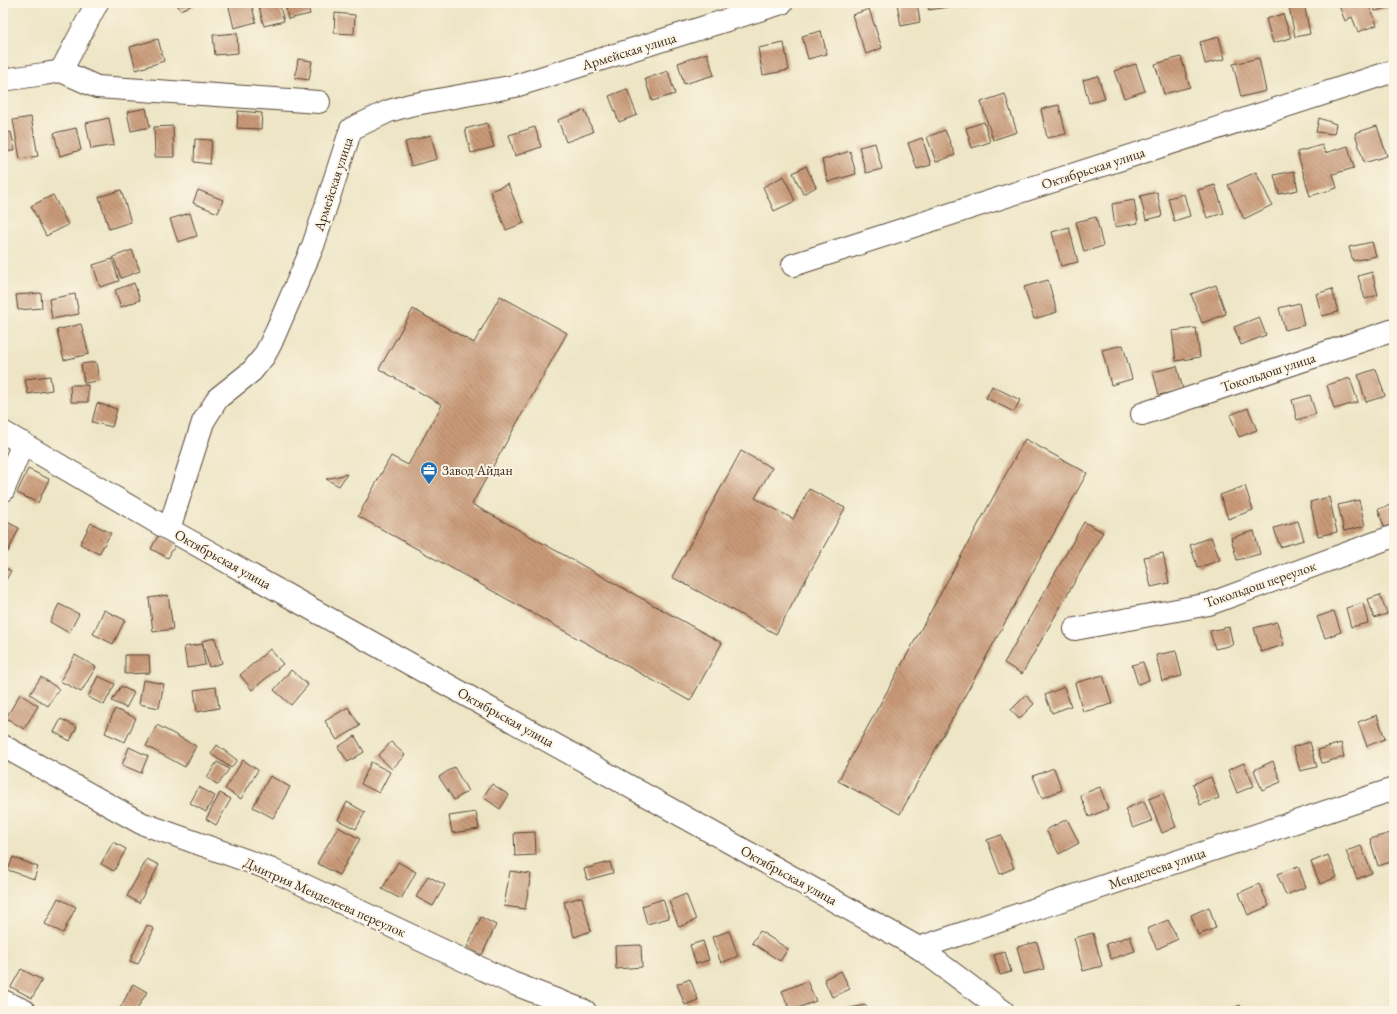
<svg xmlns="http://www.w3.org/2000/svg" width="1397" height="1014" font-family="'EB Garamond',serif">
<defs>
<pattern id="building-back-hatch" width="6" height="6" patternUnits="userSpaceOnUse"><rect width="6" height="6" fill="#c99a78"/><path d="M-1 5l2 2M0 0l6 6M5-1l2 2" fill="none" stroke="#a47e62"/></pattern>
</defs>
<rect width="100%" height="100%" fill="#fcf5e5"/>
<filter id="ink" filterUnits="userSpaceOnUse"><feTurbulence type="fractalNoise" baseFrequency=".025" numOctaves="2"/><feDisplacementMap in="SourceGraphic" scale="8" xChannelSelector="R" yChannelSelector="G"/><feConvolveMatrix kernelMatrix="1 2 1 2 8 2 1 2 1" color-interpolation-filters="sRGB"/></filter>
<filter id="wash" filterUnits="userSpaceOnUse"><feTurbulence type="fractalNoise" baseFrequency=".012" numOctaves="4" result="noise"/><feDisplacementMap in="SourceGraphic" scale="16" xChannelSelector="R" yChannelSelector="G"/><feGaussianBlur stdDeviation="0.9" result="paint"/><feColorMatrix in="noise" values="0 0 0 0 0 0 0 0 0 0 0 0 0 0 0 0 0 1.4 0 .05"/><feComposite in="paint" operator="in"/></filter>
<g filter="url(#wash)">
<rect width="100%" height="100%" fill="#ede5c5"/>
<g id="blocks">
<g fill="url(#building-back-hatch)">
<path d="M177 3H193V5L180 10Z"/>
<path d="M246 3H251L256 22 234 28 229 7Z"/>
<path d="M258 3H279L284 21 264 26Z"/>
<path d="M285 3H307L310 14 288 19Z"/>
<path d="M897 3H917L920 22 901 26Z"/>
<path d="M928 3H953L954 6 929 10Z"/>
<path d="M963 3H984V4L964 8Z"/>
<path d="M1304 3 1310 34 1295 37 1289 6Z"/>
<path d="M1338 3H1368L1377 25 1358 32 1352 17 1345 21Z"/>
<path d="M1373 3H1387L1388 8 1375 11Z"/>
<path d="M869 9 882 48 866 54 852 15Z"/>
<path d="M335 13 355 15 354 34 334 33Z"/>
<path d="M1283 14 1291 38 1273 43 1266 19Z"/>
<path d="M821 31 827 54 808 59 802 36Z"/>
<path d="M237 33 238 53 215 55 213 35Z"/>
<path d="M1219 37 1225 59 1205 64 1200 42Z"/>
<path d="M158 39 164 61 136 70 130 47Z"/>
<path d="M784 43 789 70 763 75 758 48Z"/>
<path d="M707 53 714 75 684 84 678 63Z"/>
<path d="M1181 57 1190 87 1164 94 1155 64Z"/>
<path d="M1259 58 1266 91 1241 97 1233 64Z"/>
<path d="M298 59 312 61 309 80 295 78Z"/>
<path d="M1136 64 1145 91 1124 98 1114 71Z"/>
<path d="M668 71 675 94 652 101 645 79Z"/>
<path d="M1098 76 1105 99 1089 103 1083 80Z"/>
<path d="M627 89 637 115 619 122 609 96Z"/>
<path d="M1005 94 1017 132 993 140 981 102Z"/>
<path d="M1059 105 1066 134 1047 138 1041 109Z"/>
<path d="M146 108 150 127 131 131 127 112Z"/>
<path d="M585 110 593 132 566 142 558 120Z"/>
<path d="M238 111 262 113 261 129 237 128Z"/>
<path d="M31 117 38 156 20 159 13 120Z"/>
<path d="M109 118 114 145 91 149 86 123Z"/>
<path d="M1319 118 1336 124 1334 134 1316 132Z"/>
<path d="M984 122 990 142 972 148 966 128Z"/>
<path d="M487 123 494 147 471 153 465 129Z"/>
<path d="M173 126 174 157H155L154 127Z"/>
<path d="M1377 126 1387 156 1364 163 1355 133Z"/>
<path d="M535 127 541 147 515 156 509 135Z"/>
<path d="M76 128 81 150 60 156 54 133Z"/>
<path d="M945 130 955 155 936 162 927 137Z"/>
<path d="M11 132 15 150 3 153V134Z"/>
<path d="M431 135 437 159 411 166 405 142Z"/>
<path d="M922 138 931 165 917 169 908 143Z"/>
<path d="M195 139 212 140 210 164 194 162Z"/>
<path d="M875 143 882 169 866 173 859 147Z"/>
<path d="M1322 145 1325 153 1348 146 1354 168 1333 174 1337 188 1310 196 1297 152Z"/>
<path d="M850 151 856 174 828 182 822 160Z"/>
<path d="M806 166 816 187 803 194 793 173Z"/>
<path d="M1294 171 1298 190 1279 194 1274 175Z"/>
<path d="M1256 172 1272 205 1244 219 1228 185Z"/>
<path d="M784 176 795 201 774 211 763 187Z"/>
<path d="M508 184 524 223 506 230 490 191Z"/>
<path d="M1215 185 1224 213 1207 218 1198 190Z"/>
<path d="M121 190 131 222 109 229 99 197Z"/>
<path d="M198 190 223 200 218 213 193 203Z"/>
<path d="M1157 192 1162 216 1146 220 1140 196Z"/>
<path d="M1184 194 1190 216 1174 221 1168 198Z"/>
<path d="M53 195 68 225 46 236 31 206Z"/>
<path d="M1134 200 1138 223 1115 227 1112 204Z"/>
<path d="M190 213 197 236 178 242 170 219Z"/>
<path d="M1096 217 1103 246 1084 252 1076 222Z"/>
<path d="M1069 227 1078 262 1061 266 1052 232Z"/>
<path d="M1372 242 1376 256 1353 261 1349 247Z"/>
<path d="M132 250 140 271 121 278 113 257Z"/>
<path d="M112 259 119 281 100 287 93 265Z"/>
<path d="M1372 272 1378 295 1365 299 1358 276Z"/>
<path d="M1048 280 1057 312 1034 319 1024 287Z"/>
<path d="M134 283 140 300 121 307 115 290Z"/>
<path d="M1216 285 1226 314 1202 323 1191 294Z"/>
<path d="M1332 289 1338 312 1322 316 1316 294Z"/>
<path d="M41 293 42 308 18 310 16 295Z"/>
<path d="M75 294 79 314 52 319 49 299Z"/>
<path d="M500 296 567 333 472 504 722 643 690 701 358 516 391 456 408 465 442 405 379 369 413 309 474 343Z"/>
<path d="M1299 303 1304 325 1285 330 1279 308Z"/>
<path d="M1259 317 1266 335 1241 345 1234 327Z"/>
<path d="M81 324 89 354 64 360 57 330Z"/>
<path d="M1196 328 1200 357 1176 361 1172 331Z"/>
<path d="M1123 345 1132 379 1111 385 1102 350Z"/>
<path d="M96 362 99 381 84 383 81 364Z"/>
<path d="M1177 366 1183 390 1159 395 1153 372Z"/>
<path d="M1376 369 1385 396 1366 402 1358 375Z"/>
<path d="M50 376 52 390 28 394 25 379Z"/>
<path d="M1350 378 1358 402 1334 409 1327 385Z"/>
<path d="M70 385H88V402H71Z"/>
<path d="M992 386 1020 400 1014 412 986 398Z"/>
<path d="M1310 395 1316 414 1297 420 1292 400Z"/>
<path d="M97 403 117 409 112 427 92 422Z"/>
<path d="M1248 408 1257 430 1239 437 1230 415Z"/>
<path d="M1025 439 1087 473 900 814 838 781Z"/>
<path d="M741 451 772 468 755 498 793 519 809 489 845 508 776 634 672 577Z"/>
<path d="M28 469 49 479 38 503 17 493Z"/>
<path d="M347 474 339 486 326 479Z"/>
<path d="M1245 486 1253 510 1228 519 1220 495Z"/>
<path d="M1329 497 1337 532 1318 536 1310 502Z"/>
<path d="M1359 500 1365 526 1344 531 1338 505Z"/>
<path d="M1394 504V529L1386 532 1378 509Z"/>
<path d="M1298 521 1304 540 1280 547 1274 528Z"/>
<path d="M7 522 19 528 8 552 3 550V531Z"/>
<path d="M1084 522 1103 532 1022 674 1004 663Z"/>
<path d="M91 523 111 533 99 554 80 544Z"/>
<path d="M1254 531 1260 554 1237 560 1231 538Z"/>
<path d="M159 534 176 543 168 558 151 549Z"/>
<path d="M1211 537 1220 560 1198 568 1190 545Z"/>
<path d="M1163 553 1169 583 1151 587 1144 557Z"/>
<path d="M3 567 11 571 3 585Z"/>
<path d="M168 595 173 629 153 632 149 598Z"/>
<path d="M1380 595 1387 614 1374 618 1368 599Z"/>
<path d="M1363 603 1368 623 1351 627 1346 608Z"/>
<path d="M59 604 79 614 69 633 50 622Z"/>
<path d="M104 610 125 620 113 644 93 634Z"/>
<path d="M1334 611 1341 632 1325 638 1317 617Z"/>
<path d="M1277 622 1284 645 1261 652 1254 628Z"/>
<path d="M1229 627 1233 645 1215 649 1210 631Z"/>
<path d="M215 638 222 663 209 667 202 641Z"/>
<path d="M202 644 205 665 187 668 184 647Z"/>
<path d="M270 649 283 664 252 690 240 675Z"/>
<path d="M1176 651 1182 676 1162 681 1156 655Z"/>
<path d="M75 655 96 667 81 692 60 681Z"/>
<path d="M125 655H149L150 673 125 674Z"/>
<path d="M1143 662 1149 680 1138 684 1132 665Z"/>
<path d="M291 670 308 685 291 705 274 690Z"/>
<path d="M1103 675 1112 704 1083 712 1075 683Z"/>
<path d="M98 676 115 684 104 705 88 697Z"/>
<path d="M41 677 59 689 48 706 30 694Z"/>
<path d="M143 680 164 684 159 708 139 704Z"/>
<path d="M121 686 134 693 126 708 112 701Z"/>
<path d="M216 687 219 708 197 712 194 690Z"/>
<path d="M1064 687 1071 706 1052 713 1045 695Z"/>
<path d="M20 694 38 706 24 729 6 718Z"/>
<path d="M1026 695 1034 704 1019 719 1011 710Z"/>
<path d="M348 707 360 726 337 740 325 721Z"/>
<path d="M115 709 136 718 125 742 105 733Z"/>
<path d="M1377 715 1385 739 1367 746 1358 722Z"/>
<path d="M61 719 77 727 70 741 54 732Z"/>
<path d="M157 725 196 746 185 767 146 746Z"/>
<path d="M355 736 364 752 348 762 338 747Z"/>
<path d="M391 742 405 755 392 769 378 756Z"/>
<path d="M1310 742 1317 767 1300 771 1293 747Z"/>
<path d="M1341 743 1344 757 1322 763 1318 750Z"/>
<path d="M217 745 237 760 231 768 211 754Z"/>
<path d="M129 747 148 756 141 773 122 765Z"/>
<path d="M243 760 258 770 241 799 225 789Z"/>
<path d="M1273 761 1281 782 1262 790 1254 770Z"/>
<path d="M217 762 229 769 218 785 207 777Z"/>
<path d="M371 762 390 772 379 793 361 784Z"/>
<path d="M1244 763 1254 786 1237 793 1228 770Z"/>
<path d="M454 767 468 791 454 800 439 777Z"/>
<path d="M1054 768 1062 790 1042 798 1033 776Z"/>
<path d="M270 776 290 787 273 818 253 807Z"/>
<path d="M1211 777 1219 798 1200 805 1193 784Z"/>
<path d="M492 784 509 795 500 809 483 797Z"/>
<path d="M199 787 215 796 206 812 190 803Z"/>
<path d="M1100 787 1108 809 1089 817 1080 795Z"/>
<path d="M220 793 231 799 216 825 206 819Z"/>
<path d="M1163 793 1176 827 1162 833 1149 799Z"/>
<path d="M1144 801 1152 821 1133 828 1125 809Z"/>
<path d="M347 802 365 812 356 829 338 820Z"/>
<path d="M476 812 479 829 452 833 449 816Z"/>
<path d="M1067 819 1079 843 1059 854 1046 830Z"/>
<path d="M338 827 360 839 339 875 317 863Z"/>
<path d="M535 832 536 855 515 856 514 833Z"/>
<path d="M1394 832V861L1378 866 1370 839Z"/>
<path d="M1001 835 1014 868 1000 874 987 840Z"/>
<path d="M113 842 126 849 114 871 101 864Z"/>
<path d="M1361 846 1372 873 1357 879 1346 851Z"/>
<path d="M1328 855 1337 877 1320 884 1311 862Z"/>
<path d="M13 857 38 867 34 879 8 870Z"/>
<path d="M147 859 159 865 139 903 127 896Z"/>
<path d="M398 862 416 872 401 899 382 889Z"/>
<path d="M610 862 613 873 587 880 584 869Z"/>
<path d="M1298 866 1306 887 1286 895 1277 874Z"/>
<path d="M510 871 531 874 525 909 504 906Z"/>
<path d="M428 876 445 885 433 906 416 897Z"/>
<path d="M1259 884 1269 906 1248 915 1239 893Z"/>
<path d="M686 894 696 920 679 927 669 901Z"/>
<path d="M582 897 591 931 574 937 564 902Z"/>
<path d="M58 898 76 907 63 933 45 924Z"/>
<path d="M663 899 669 918 647 924 642 906Z"/>
<path d="M1209 907 1216 928 1198 935 1191 915Z"/>
<path d="M481 917 496 925 482 955 467 947Z"/>
<path d="M1168 920 1178 939 1157 949 1147 929Z"/>
<path d="M147 925 154 929 138 964 130 961Z"/>
<path d="M729 931 738 956 721 963 712 937Z"/>
<path d="M760 931 788 949 780 961 752 943Z"/>
<path d="M1093 933 1102 966 1083 971 1074 938Z"/>
<path d="M1130 936 1135 951 1111 959 1106 944Z"/>
<path d="M703 941 709 960 696 964 690 945Z"/>
<path d="M1037 942 1044 969 1024 974 1017 947Z"/>
<path d="M641 945 642 967 616 969 615 946Z"/>
<path d="M1005 952 1011 972 1000 975 994 955Z"/>
<path d="M21 969 42 980 32 998 11 987Z"/>
<path d="M841 971 850 989 832 997 824 979Z"/>
<path d="M690 979 698 1000 685 1005 677 984Z"/>
<path d="M807 981 816 1001 790 1011 782 991Z"/>
<path d="M133 984 147 992 136 1011H121L119 1010Z"/>
<path d="M866 1005 867 1011H838V1010Z"/>
<path d="M1240 1005 1242 1011H1225Z"/>
</g>
</g>
</g>
<g filter="url(#ink)">
<use href="#blocks" fill-opacity="0" stroke="#564637" stroke-width="1"/>
<g fill="none" stroke-linecap="round" stroke-linejoin="round">
<g stroke="#564637" stroke-width="24">
<g id="minor">
<path d="M61 71 97 87 319 102"/>
<path d="M61 71 97 3"/>
<path d="M3 80 44 74 61 71"/>
<path d="M793 265 1394 71"/>
<path d="M1142 414 1394 330"/>
<path d="M3 432 163 526 919 948 1003 1011"/>
<path d="M3 491 23 443"/>
<path d="M169 529 203 422 218 398 252 371 264 356 271 343 313 246 351 129 389 111 410 105 515 86 782 3"/>
<path d="M1075 629 1209 604 1394 536"/>
<path d="M3 746 141 823 270 869 512 983 585 1011"/>
<path d="M919 948 1394 789"/>
<path d="M3 1001 25 1011"/>
</g>
</g>
<use href="#minor" stroke="#fff" stroke-width="22"/>
</g>
</g>
<defs>
<g id="office-pin" transform="scale(0.9)"><path d="M0 17L-7.5 6A9.5 9.5 0 1 1 7.5 6Z" fill="#1f6fb2" stroke="#fcf5e5"/><path d="M-6-3h4V-5.5h4V-3h4V5H-6ZM-1-4.5V-3h2v-1.5ZM-6 0V1H6V0Z" fill="#fff"/></g>
</defs>
<g fill-rule="evenodd">
<use href="#office-pin" x="429" y="470"/>
</g>
<g text-anchor="middle" stroke-width="4" stroke-linejoin="round" paint-order="stroke">
<g font-size="14" fill="#3b2a1e" stroke="#fcf5e5">
<text transform="translate(629 51) rotate(-17)" y="5">Армейская улица</text>
<text transform="translate(1093 168) rotate(-18)" y="5">Октябрьская улица</text>
<text transform="translate(333 184) rotate(-72)" y="5">Армейская улица</text>
<text transform="translate(1268 372) rotate(-18)" y="5">Токольдош улица</text>
<text transform="translate(223 559) rotate(29)" y="5">Октябрьская улица</text>
<text transform="translate(1260 584) rotate(-19)" y="5">Токольдош переулок</text>
<text transform="translate(506 717) rotate(29)" y="5">Октябрьская улица</text>
<text transform="translate(1157 868) rotate(-19)" y="5">Менделеева улица</text>
<text transform="translate(789 875) rotate(29)" y="5">Октябрьская улица</text>
<text transform="translate(325 897) rotate(24)" y="5">Дмитрия Менделеева переулок</text>
</g>
<g font-size="14" fill="#3b2a1e" stroke="#fcf5e5" text-anchor="start">
<text x="442" y="475">Завод Айдан</text>
</g>
</g>
<rect width="1397" height="1014" fill="none" stroke="#fcf5e5" stroke-width="16"/>
</svg>
